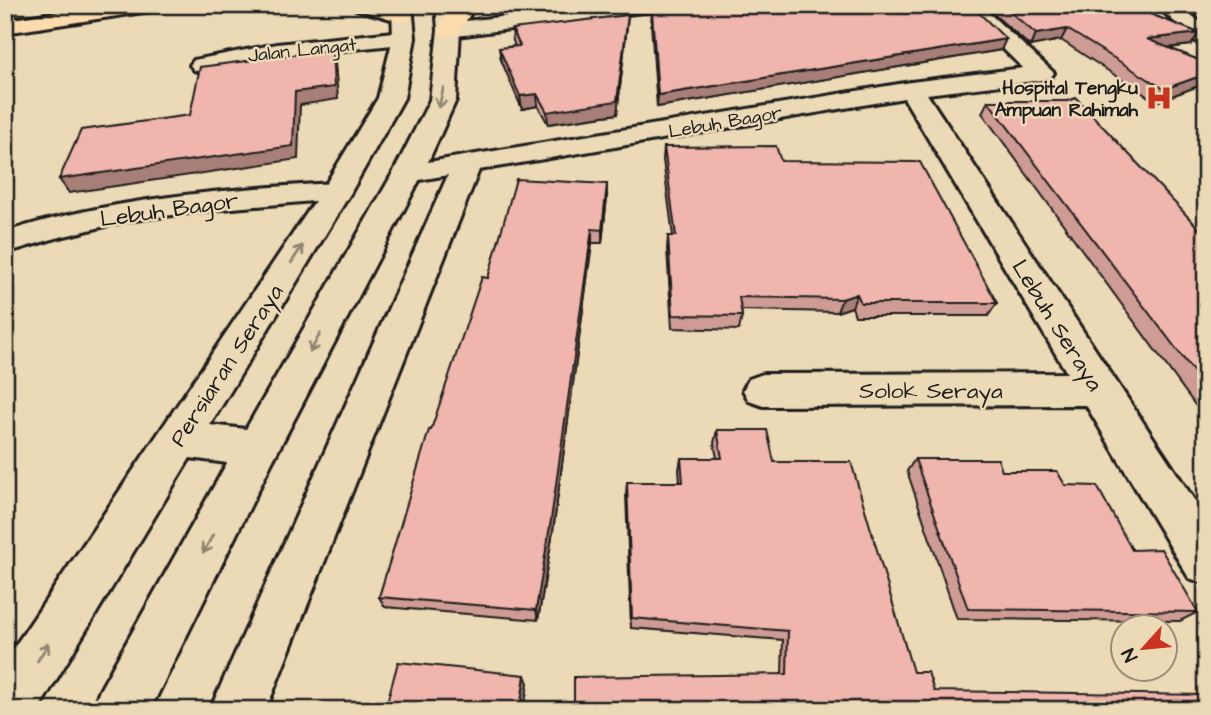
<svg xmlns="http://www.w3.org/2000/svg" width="1211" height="715" font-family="'Architects Daughter',sans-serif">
<rect width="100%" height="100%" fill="#ecdab7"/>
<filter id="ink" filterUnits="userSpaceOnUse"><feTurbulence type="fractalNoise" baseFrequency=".0143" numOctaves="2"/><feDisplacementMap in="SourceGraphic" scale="14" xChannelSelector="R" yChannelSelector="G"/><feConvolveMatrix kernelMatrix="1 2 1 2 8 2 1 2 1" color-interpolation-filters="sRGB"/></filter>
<g filter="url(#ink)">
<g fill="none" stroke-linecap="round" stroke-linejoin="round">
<g stroke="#1c1c1c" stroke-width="6">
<g id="street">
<path d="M598 5H660L657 9 650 11 449 37 441 35 438 30 441 25 449 23Z"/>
<path d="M958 5H980L1054 73 1050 78 1042 80 927 94 1206 518V584L1189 578 1086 405 763 406 749 401 743 390 749 379 763 374 1067 373 904 98 479 170 266 710H210L448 175 408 182 398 179 393 173 398 167 911 82 1023 68Z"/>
<path d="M1156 5H1179L1206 27V45L1198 43Z"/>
<path d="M404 31 412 33 415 38 412 43 277 57 202 72 194 70 190 65 194 60 277 44Z"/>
<path d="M336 183 347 186 351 192 347 198 211 210 126 221 56 238 5 253V232C113 198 224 189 336 183Z"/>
</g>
</g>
<g stroke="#1c1c1c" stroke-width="6">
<path id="secondary" d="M392 5H412L415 38 404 98 351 192 210 425 246 429 393 173 430 100 438 30 436 5H456L460 30 456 100 423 173 272 462 150 710H92L100 690 227 463 190 458 38 710H5V661L321 192 378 98 393 38Z"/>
</g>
<g stroke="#1c1c1c" stroke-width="6">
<g id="highway">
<path d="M107 5H160L157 9 150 11 5 33V20Z"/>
<path d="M353 5C371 5 400 1 413 16L409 20 402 22 356 9Z"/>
<path d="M453 5H476L457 35H441L438 30Z"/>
</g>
</g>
<use href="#street" fill="#ecdab7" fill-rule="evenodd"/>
<use href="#secondary" fill="#ecdab7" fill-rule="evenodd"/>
<use href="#highway" fill="#fedbac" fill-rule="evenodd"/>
<path stroke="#1c1c1c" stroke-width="2" d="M5 19 86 5"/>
</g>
<g fill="#ce9c94" stroke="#1c1c1c" stroke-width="2">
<path d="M992 5H1127L1199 33 1191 45 1169 48 1206 63V83L1156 102 1061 40 1030 46 990 11Z"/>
<path d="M652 12 1001 50 657 107 651 23Z"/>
<path d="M627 26 617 114 548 124 538 106 522 109 501 60 499 48 515 46 513 41 512 29Z"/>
<path d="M988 101 1206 236V412L1204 409H1198L982 113Z"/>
<path d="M664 147 781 161 997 303 988 316H855L852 307 837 312 741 310 742 316 739 330 672 328 667 249 668 236H673L663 160Z"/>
<path d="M607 197 602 243H592L553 531 538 620 385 607 379 597 431 430 488 278Z"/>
<path d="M717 430 774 462 913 672 574 710 782 674 783 640 631 628 626 494 627 482H680L679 470 681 458H717L714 443Z"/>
<path d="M915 459 1002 471 1065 485 1198 612 1180 621 957 619 907 471Z"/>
</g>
<g fill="#a87f78" stroke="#1c1c1c" stroke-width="2">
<path d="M628 15 627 26 617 114 548 124 547 112Z"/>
<path d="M1067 29 1061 40 1030 46 1036 34Z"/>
<path d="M1199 33 1191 45 1140 51 1147 39Z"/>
<path d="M1006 39 1001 50 657 107 658 95Z"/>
<path d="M332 50 335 62 338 99 300 105 298 159 69 193 59 179 295 92Z"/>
<path d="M1206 74V83L1156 102 1164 89Z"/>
<path d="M537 94 538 106 522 109 520 96Z"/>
<path d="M607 184V197L602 243V230Z"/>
<path d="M592 229V243L553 531 538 620 536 610Z"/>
<path d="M857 294 852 307 837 312 842 299Z"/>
<path d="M525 675 528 683 524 710H520Z"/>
</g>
<g fill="#f0b5ac" stroke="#1c1c1c" stroke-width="2">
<path d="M702 5H971L1006 39 658 95 652 12Z"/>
<path d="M1002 5H1127L1199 33 1147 39 1206 63V74L1164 89 1067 29 1036 34Z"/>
<path d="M628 15 617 101 547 112 537 94 520 96 499 48 520 46 512 29Z"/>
<path d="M332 50 334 87 295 92 293 146 59 179 81 130 190 115 200 67Z"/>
<path d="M1076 98 1206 236V388L988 101H1068Z"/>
<path d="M776 146 781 161 920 162 997 303H861L857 294 842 299 739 297 742 316 673 315 668 236H676L664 147Z"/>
<path d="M516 179 607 184 602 230 592 229 551 520 536 610 379 597 429 430H431L482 277 488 278Z"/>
<path d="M717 430H767L774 462H851L913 672H928L934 691 1206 695V710H574V677L787 674 788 631 632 618 627 482H683L681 458H722Z"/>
<path d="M915 459H998L1002 471H1057L1065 485 1097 486 1132 550 1161 549 1198 612 968 609Z"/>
<path d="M398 662 525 675 520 710H385Z"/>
</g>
<defs><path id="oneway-shaft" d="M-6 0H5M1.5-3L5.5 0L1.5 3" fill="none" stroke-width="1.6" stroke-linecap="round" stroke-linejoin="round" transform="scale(1.75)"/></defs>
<g stroke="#8e8471">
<use href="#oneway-shaft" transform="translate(441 98) rotate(104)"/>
<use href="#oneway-shaft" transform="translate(297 254) rotate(-57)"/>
<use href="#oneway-shaft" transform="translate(315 343) rotate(119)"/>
<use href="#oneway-shaft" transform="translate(208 544) rotate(118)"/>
<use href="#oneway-shaft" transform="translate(43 652) rotate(-58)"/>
</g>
</g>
<defs>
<g id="hospital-bare" transform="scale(2.1)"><path d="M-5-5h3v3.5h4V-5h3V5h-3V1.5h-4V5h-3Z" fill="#c8321e" stroke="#ecdab7" stroke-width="2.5" paint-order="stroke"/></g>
</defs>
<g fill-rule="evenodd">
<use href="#hospital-bare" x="1159" y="98"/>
</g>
<g text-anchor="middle" stroke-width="5" stroke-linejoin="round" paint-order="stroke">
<g font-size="19" fill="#1c1c1c" stroke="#ecdab7">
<text transform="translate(302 49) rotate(-6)" y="7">Jalan Langat</text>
<text transform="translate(725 121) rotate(-10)" y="7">Lebuh Bagor</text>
</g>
<g font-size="19" font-weight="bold" fill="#1c1c1c" stroke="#ecdab7" text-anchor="end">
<text x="1138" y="94">Hospital Tengku<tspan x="1138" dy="22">Ampuan Rahimah</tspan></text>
</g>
<g font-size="23" fill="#1c1c1c" stroke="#ecdab7">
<text transform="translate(169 209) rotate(-8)" y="8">Lebuh Bagor</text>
<text transform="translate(1058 325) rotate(58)" y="8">Lebuh Seraya</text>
<text transform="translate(226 365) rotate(-57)" y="8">Persiaran Seraya</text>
<text x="931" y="398">Solok Seraya</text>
</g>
</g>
<rect width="1211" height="715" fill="none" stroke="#ecdab7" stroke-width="28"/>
<rect x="14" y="14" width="1183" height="687" fill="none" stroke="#1c1c1c" stroke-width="2.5" filter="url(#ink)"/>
<g transform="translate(1144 648) rotate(243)"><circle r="33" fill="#ecdab7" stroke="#998e79" stroke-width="2"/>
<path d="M0-5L12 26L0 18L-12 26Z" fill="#c8321e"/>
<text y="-10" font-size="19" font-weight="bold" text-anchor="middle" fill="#1c1c1c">N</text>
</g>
</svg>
